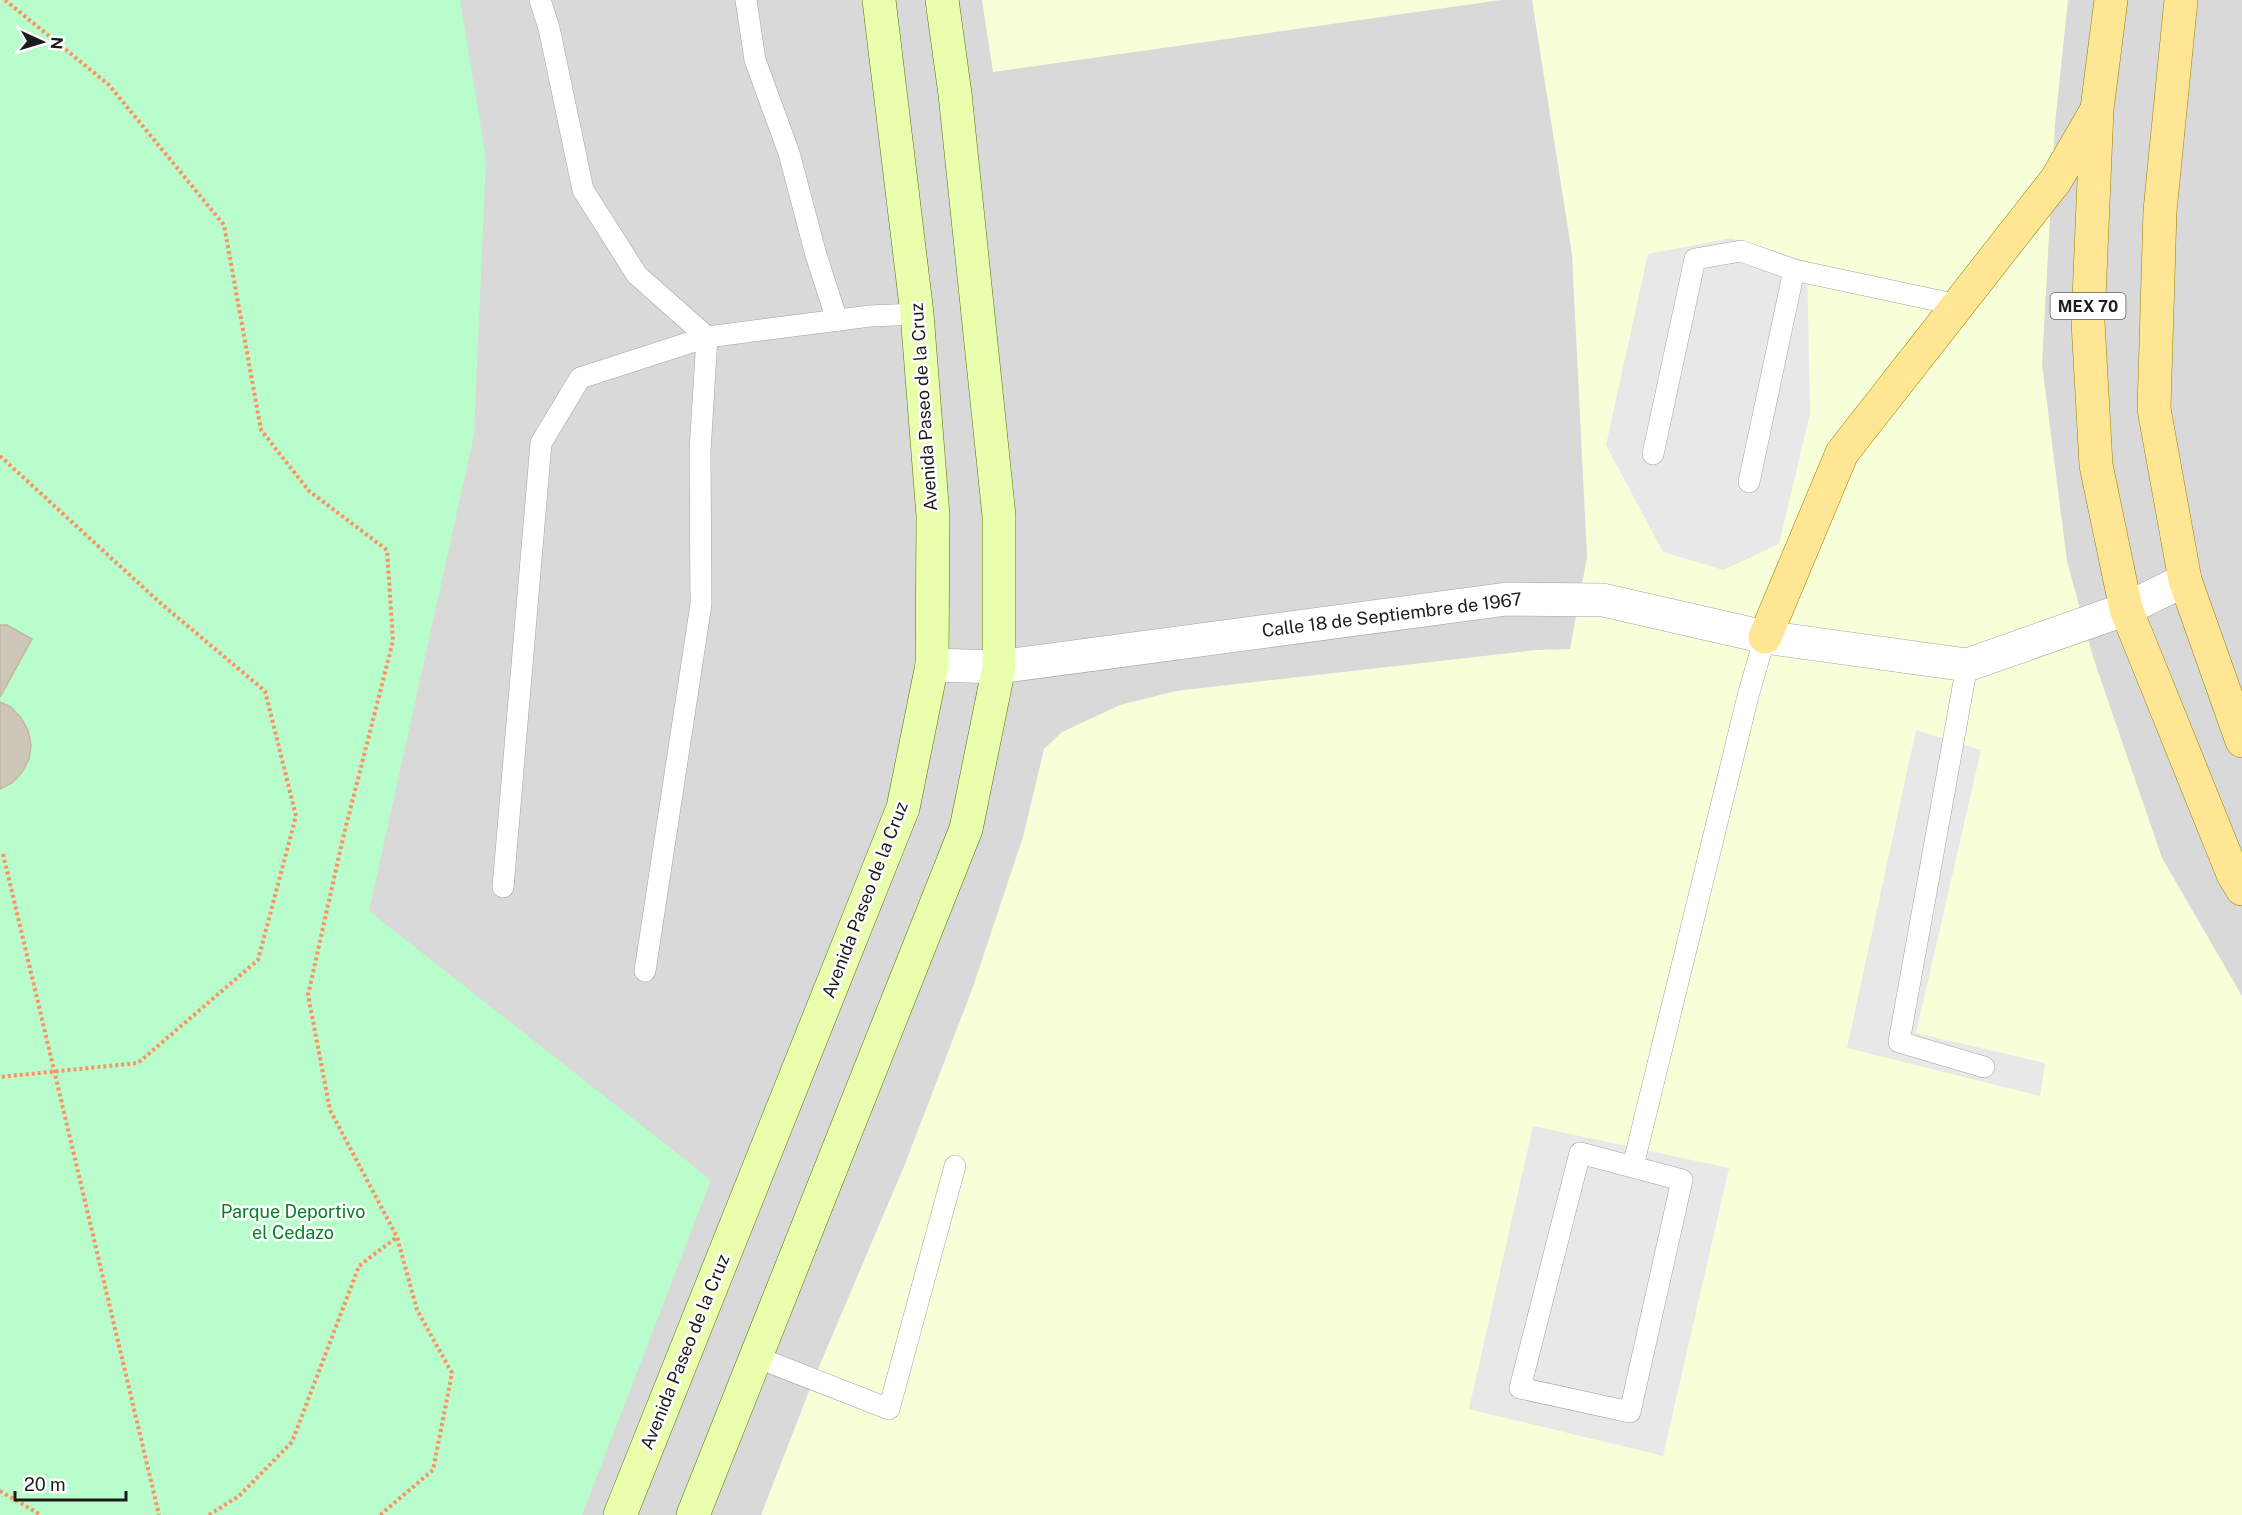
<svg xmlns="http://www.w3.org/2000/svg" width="2242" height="1515" font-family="'Public Sans',sans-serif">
<rect width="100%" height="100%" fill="#eeece0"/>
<rect fill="#dad9d9" x="0" y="0" width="2242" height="1515"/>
<g fill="#f7ffd9">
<path d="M982 0H1501L993 72Z"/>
<path d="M1532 0H2068L2055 124 2042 364 2067 561 2093 657 2162 858 2242 996V1515H761L813 1381 905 1164 973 987 1023 837 1044 749 1062 732 1120 705 1176 691 1536 650 1570 649 1587 557 1572 254Z"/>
</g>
<path fill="#b8fdcb" d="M0 0H460L486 159 474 435 369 911 711 1180 582 1515H0Z"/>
<g fill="#e8e8e8">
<path d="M1731 238 1807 261 1810 414 1779 544 1723 570 1663 552 1606 445 1648 254Z"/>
<path d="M1916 730 1981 750 1916 1033 2045 1063 2040 1096 1847 1048Z"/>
<path d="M1533 1126 1729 1168 1663 1456 1469 1409Z"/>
</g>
<g fill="#cec7b9" stroke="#c1b6a2" stroke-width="1.5">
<path d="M0 625H7L32 639 0 697Z"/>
<path d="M0 702 11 707 21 718 28 730 31 745 29 759 22 772 12 783 0 789Z"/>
</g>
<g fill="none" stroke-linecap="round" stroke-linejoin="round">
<g stroke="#a3a3a3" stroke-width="22">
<g id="service">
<path d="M540 0 549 28 583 190 637 275 707 337 870 316 917 314"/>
<path d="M746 0 755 60 789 153 816 255 837 320"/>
<path d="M1653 454 1695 259 1741 251 1794 270 1958 305"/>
<path d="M1749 482 1794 270"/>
<path d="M1967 665 1899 1042 1984 1067"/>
<path d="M503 887 541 443 580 378 707 337 700 452 701 604 645 971"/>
<path d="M1580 1153 1682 1180 1630 1412 1520 1388Z"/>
<path d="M1633 1166 1748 696 1765 637"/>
<path d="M756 1357 889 1409 955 1166"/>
</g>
</g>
<g stroke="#a3a3a3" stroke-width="34">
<path id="minor" d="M932 665 999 667 1507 599 1603 600 1765 637 1967 665 2126 609 2185 580"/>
</g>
<g stroke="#517600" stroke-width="34">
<g id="secondary">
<path d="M620 1515 903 808 932 665 933 516 917 314 879 0"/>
<path d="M693 1515 966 829 999 667V516L955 94 942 0"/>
</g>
</g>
<g stroke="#948000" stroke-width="34">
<g id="primary">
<path d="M2111 0 2097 109 2088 322 2096 465 2126 609 2233 874 2242 889"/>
<path d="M2181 0 2160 211 2154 409 2185 580 2242 741"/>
<path d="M1765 637 1842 453 2056 180 2095 113"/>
</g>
</g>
<g stroke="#ff9061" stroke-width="4" stroke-dasharray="3 3" stroke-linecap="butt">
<path d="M5 0 109 85 224 225 261 430 309 491 387 550 393 641 343 838 308 995 330 1110 397 1237 417 1310 452 1373 433 1470 380 1515"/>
<path d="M0 456 158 601 265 691 296 816 258 960 138 1063 0 1077"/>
<path d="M3 854 159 1515"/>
<path d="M0 1491 41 1515"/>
<path d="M209 1515 239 1496 292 1442 359 1266 397 1237"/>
</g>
<use href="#service" stroke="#fff" stroke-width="21"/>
<use href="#minor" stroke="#fff" stroke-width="33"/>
<use href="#secondary" stroke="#eafeae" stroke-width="33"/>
<use href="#primary" stroke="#ffe695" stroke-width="33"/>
</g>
<g text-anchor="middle" stroke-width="5" stroke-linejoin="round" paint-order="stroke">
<rect fill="#fff" stroke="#606060" stroke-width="1.5" x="2050.5" y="293" width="75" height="26" rx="4.5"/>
<g font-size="16" font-weight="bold" fill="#1c1c1c">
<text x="2088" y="312">MEX 70</text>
</g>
<g font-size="18" fill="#1c1c1c" stroke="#fff">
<text transform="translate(924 407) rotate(-94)" y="6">Avenida Paseo de la Cruz</text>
<text transform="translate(1392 615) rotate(-7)" y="6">Calle 18 de Septiembre de 1967</text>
<text transform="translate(865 900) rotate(-69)" y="6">Avenida Paseo de la Cruz</text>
<text transform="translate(685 1352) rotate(-68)" y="6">Avenida Paseo de la Cruz</text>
</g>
<g font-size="18" fill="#038126" stroke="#fff">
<text x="293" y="1218">Parque Deportivo<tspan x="293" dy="21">el Cedazo</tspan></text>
</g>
</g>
<g transform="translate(42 42) rotate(94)" stroke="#ffffff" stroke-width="4.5" paint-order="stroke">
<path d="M0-4.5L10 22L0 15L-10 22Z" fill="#1c1c1c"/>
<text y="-9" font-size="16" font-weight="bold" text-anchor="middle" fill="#1c1c1c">N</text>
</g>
<path d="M15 1491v9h111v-9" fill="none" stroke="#1c1c1c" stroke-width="3"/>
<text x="24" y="1491" font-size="18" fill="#1c1c1c" stroke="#ffffff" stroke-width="4.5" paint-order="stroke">20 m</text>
</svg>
